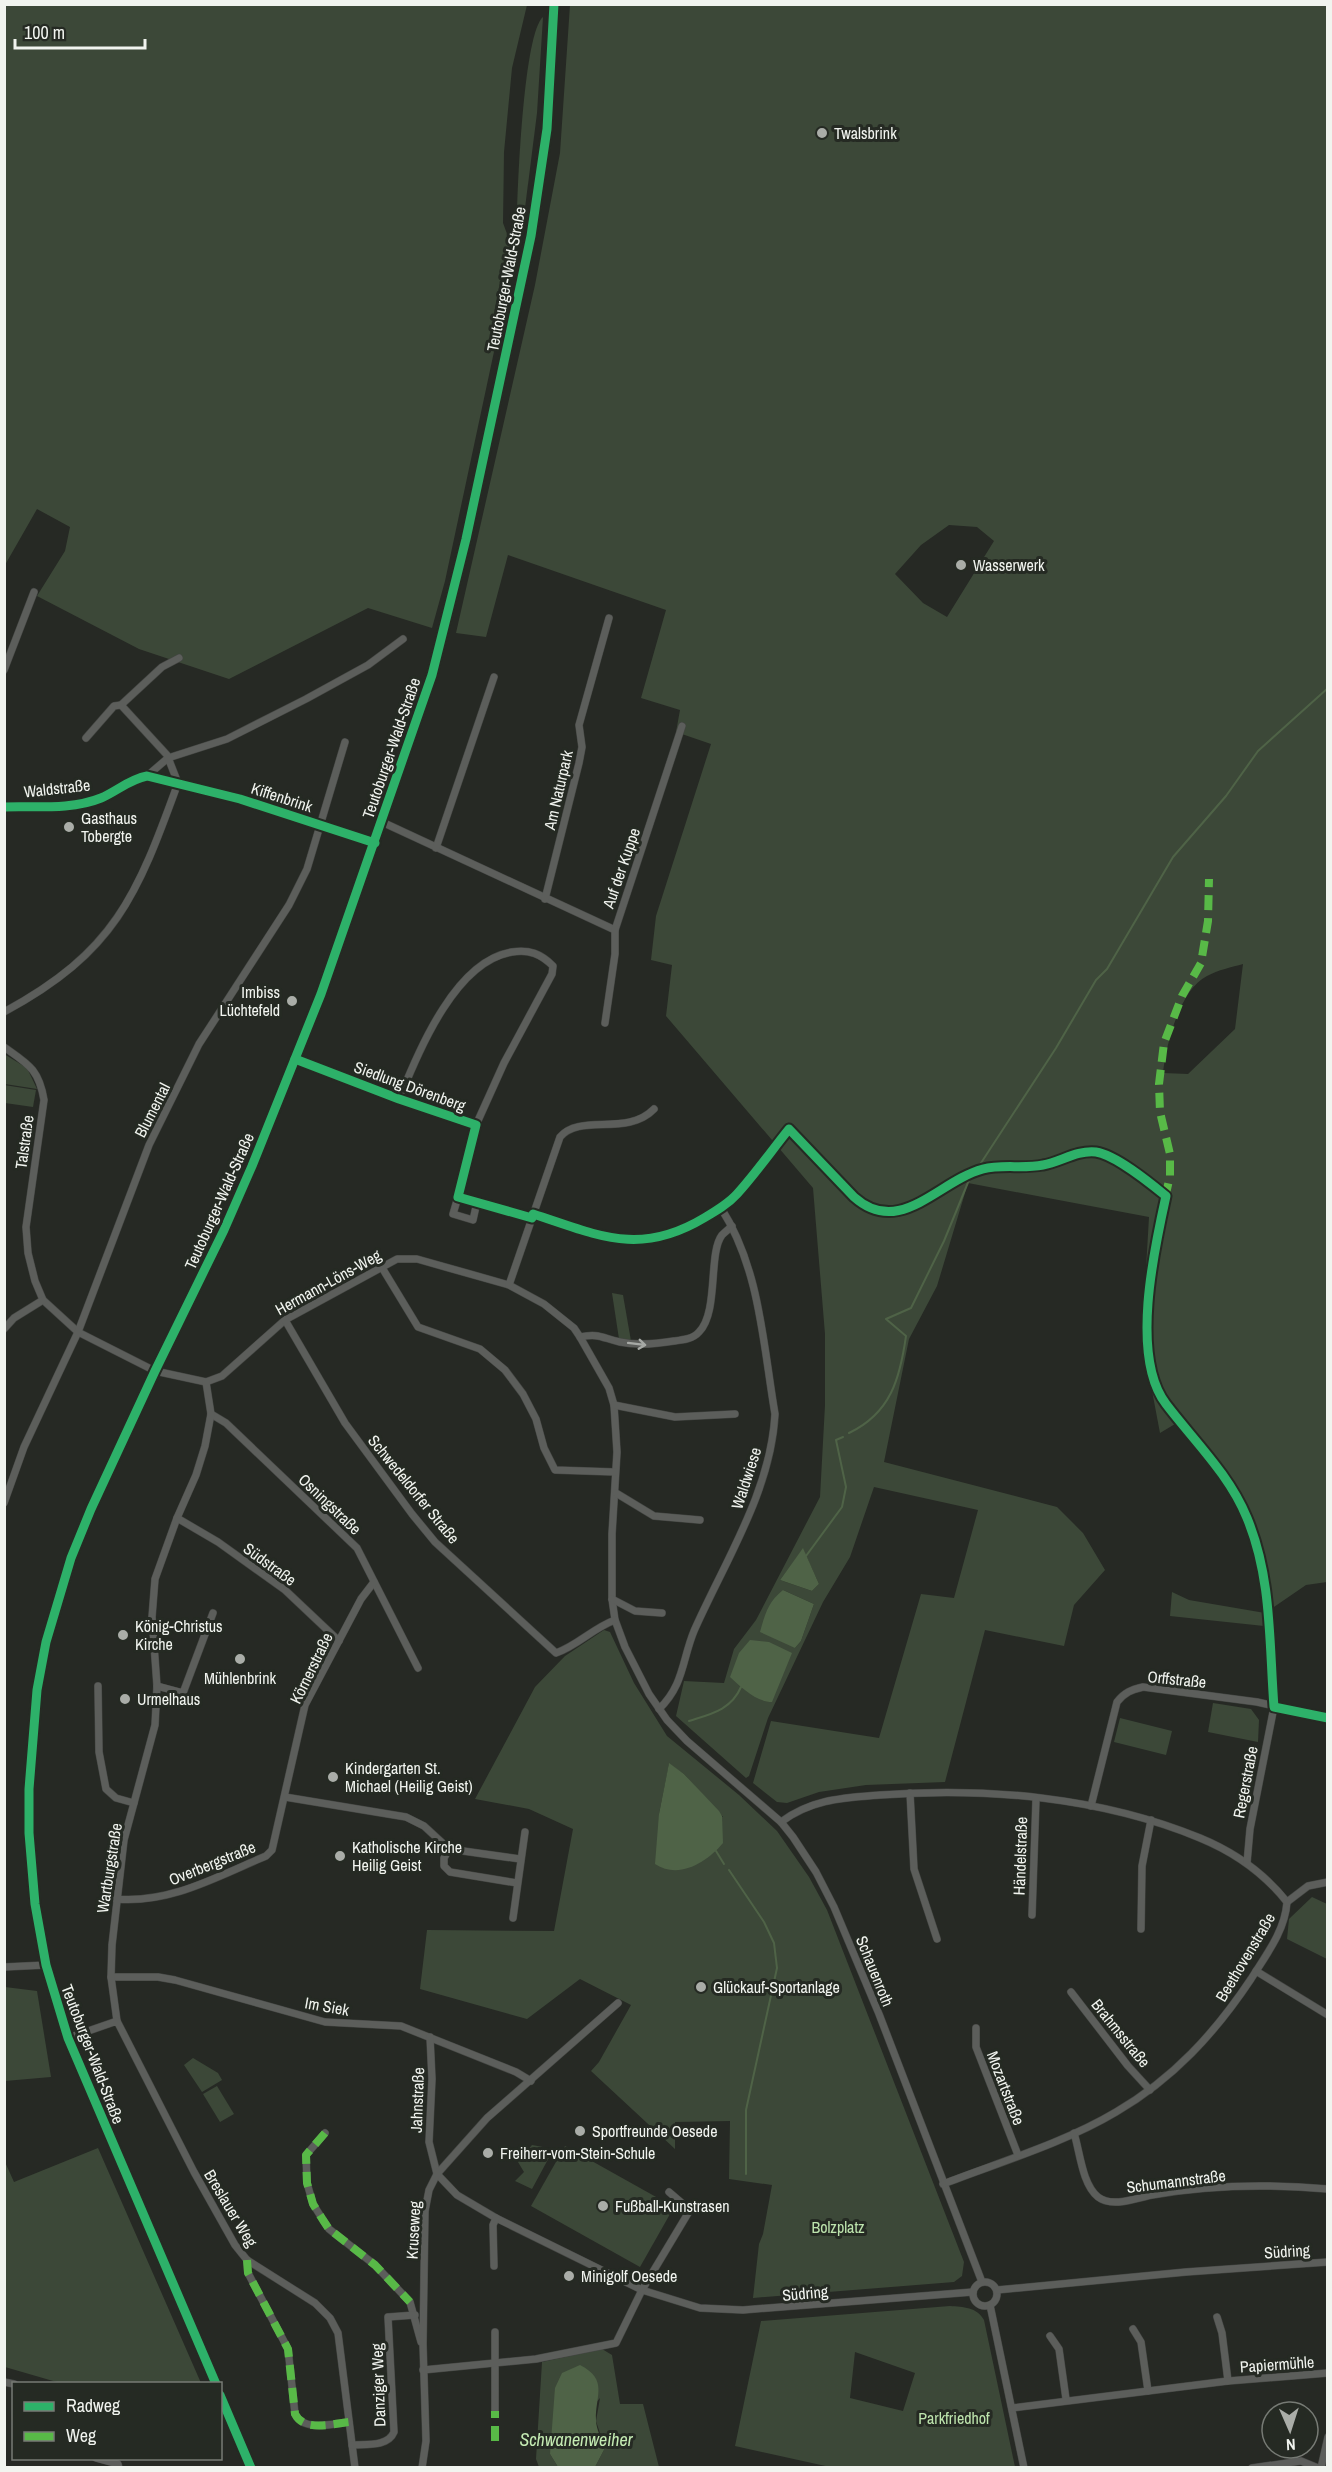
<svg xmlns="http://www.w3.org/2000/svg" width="1332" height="2472" font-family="'Archivo Narrow',sans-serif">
<rect width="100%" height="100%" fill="#262924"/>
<g fill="#3c4838" fill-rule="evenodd">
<path d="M5 5H527L512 68 504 152 503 223 510 242 517 244 445 581 432 628 368 608 229 679 139 649 37 596 65 551 70 527 37 509 5 565Z"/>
<path d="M570 5H1327V1582L1306 1585 1271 1609C1269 1596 1269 1581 1265 1568 1248 1509 1219 1467 1180 1421L1160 1433 1142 1338 1149 1217 968 1183 937 1286 909 1339 884 1462 1057 1507 1083 1533 1105 1570 1074 1605 1064 1646 985 1630 945 1782 866 1785 819 1792 787 1803 777 1802 753 1783 771 1721 879 1738 921 1594 954 1598 978 1510 874 1487 850 1557 823 1602 768 1718 749 1776 746 1778 676 1716 684 1681 724 1683 734 1649 756 1620 820 1497 825 1405V1334L813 1188 666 1016 672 965 651 960 656 916 711 744 676 732 680 710 641 698 666 610 508 555 486 637 456 633 535 285 560 153ZM949 525 977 527 994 541 947 617 923 603 895 574 921 545ZM1243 964 1235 1029 1188 1074 1163 1073C1166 1044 1180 989 1207 976 1218 970 1232 967 1243 964ZM803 1549 819 1584 812 1591 780 1580ZM783 1590 814 1604 801 1641 795 1648Z"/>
<path d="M543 17 537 113 525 208 523 218 520 220 517 209C518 178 524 33 543 17Z"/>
<path d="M4 1054 27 1068 37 1089 5 1084Z"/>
<path d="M4 1085 36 1090 33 1107 5 1103Z"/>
<path d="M612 1293 623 1295 631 1341 619 1339Z"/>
<path d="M1172 1592 1189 1600 1265 1613 1264 1626 1170 1616Z"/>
<path d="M604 1630 610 1632 634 1683 667 1736 739 1795 777 1831 809 1877 827 1910 964 2262 962 2276 954 2282 753 2298 759 2244 763 2234 772 2185 729 2179 730 2121 675 2122V2149L591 2071 599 2062 631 2005 580 1979 527 2019 420 1989 427 1930 554 1931 573 1829 529 1809 475 1799 535 1687 565 1656ZM669 1764 684 1774 723 1817 659 1814Z"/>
<path d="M1213 1703 1251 1709 1259 1720 1258 1742 1208 1732Z"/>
<path d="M1120 1718 1172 1731 1166 1755 1114 1742Z"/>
<path d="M1312 1897 1327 1904V1959L1287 1939 1289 1919Z"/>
<path d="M5 1987 37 1991 51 2077 5 2081Z"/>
<path d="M193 2058 218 2073 222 2080 202 2092 184 2065Z"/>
<path d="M217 2086 234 2114 220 2122 203 2094Z"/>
<path d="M532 2145 543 2147 552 2152 532 2189 515 2181 524 2172 518 2162Z"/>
<path d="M565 2146 674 2207 640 2267 531 2206Z"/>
<path d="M98 2148 201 2383H60L5 2367V2162L14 2182Z"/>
<path d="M950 2306C963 2307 977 2307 984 2320L1015 2467H830L735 2446 761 2321ZM855 2352 915 2373 903 2411 850 2398Z"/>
<path d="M602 2349 612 2355 620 2404H643L659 2467H595L605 2448 596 2421 600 2398 550 2454 558 2467H539L536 2459 542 2362Z"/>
</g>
<g fill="#4f6347">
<path d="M803 1548 819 1584 812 1591 780 1580Z"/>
<path d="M783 1590 814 1604 801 1641 795 1648 760 1632C765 1614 768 1602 783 1590Z"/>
<path d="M750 1640 769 1642 792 1653 772 1702C756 1702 741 1687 730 1677L739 1653Z"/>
<path d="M669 1763 684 1774 719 1811 722 1816 723 1843C707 1862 679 1880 655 1864L659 1814Z"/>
<path d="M580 2365C609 2380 595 2396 596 2420 596 2429 602 2440 605 2448L595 2467H558L550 2454 555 2388 562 2373Z"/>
</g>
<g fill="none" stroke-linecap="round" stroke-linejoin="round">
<g stroke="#4f6347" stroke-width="2">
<path d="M979 1166 1056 1048 1096 980 1107 969 1173 857 1226 796 1258 751 1328 688"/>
<path d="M849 1433C891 1413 900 1378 906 1336L886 1319 911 1308 944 1241 969 1180"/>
<path d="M806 1556 842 1507 846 1487 836 1440 843 1437"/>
<path d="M689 1721C711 1714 731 1710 741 1687"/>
<path d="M716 1851 724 1864"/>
<path d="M729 1870 764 1922 774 1943 777 1968 746 2110V2174"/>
</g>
<g stroke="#444643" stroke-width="8">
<g id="street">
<path d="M4 670 34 592"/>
<path d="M86 738 114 706 121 705"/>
<path d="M147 776 168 758 227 739 306 699 368 665 403 639"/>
<path d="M178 783 167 755 121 705 162 667 179 658"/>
<path d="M4 807C35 806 72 810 101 798 117 791 130 779 147 776L240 799 375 843"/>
<path d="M382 822 615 930"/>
<path d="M436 848 494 677"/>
<path d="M545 899 579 763 582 747 579 725 609 618"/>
<path d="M4 1012C115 952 137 896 178 783"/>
<path d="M605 1023 615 954V930L682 726"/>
<path d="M4 1047C28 1064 39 1069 44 1100L26 1227 28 1253 35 1281 43 1300 78 1332 155 1371 206 1382 222 1376 285 1320 397 1259H417L509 1285 544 1304 574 1328 580 1337 609 1388 614 1405 617 1452 612 1534V1599L615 1620 625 1647 649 1694 667 1720 687 1741 781 1822 793 1837 816 1872 834 1907 879 2014 982 2282"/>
<path d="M295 1059 399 1099 476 1125"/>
<path d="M399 1099C419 1051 455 961 512 952 529 949 541 954 553 966L552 974 504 1063 476 1125 458 1197 532 1218"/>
<path d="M458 1197 453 1214 473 1220 477 1202"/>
<path d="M533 1214C598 1235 639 1257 704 1218 716 1211 728 1204 737 1194 756 1173 772 1150 789 1129"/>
<path d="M381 1266 418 1327 480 1349 505 1370 523 1394 536 1419 544 1448 555 1470 615 1472"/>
<path d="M509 1285 560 1137C580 1113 627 1137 654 1109"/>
<path d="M285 1320 345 1423 412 1514 435 1542 556 1653C577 1646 593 1628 615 1620"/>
<path d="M4 1329 14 1318 43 1300"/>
<path d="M580 1337C599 1333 602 1338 620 1342 638 1346 656 1344 674 1341 683 1340 693 1339 699 1332 719 1312 708 1253 722 1235 725 1232 729 1229 732 1226"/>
<path d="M614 1405 675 1417 735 1414"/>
<path d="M211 1414 226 1423 357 1548 418 1668"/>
<path d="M616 1493 654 1516 700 1520"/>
<path d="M4 1503 24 1447 78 1332 149 1145 199 1044 289 905 307 869 345 742"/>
<path d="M177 1518 218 1542 285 1590 339 1641"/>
<path d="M612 1599 635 1611 662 1613"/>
<path d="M98 1686 99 1752 106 1789 116 1798 134 1803"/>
<path d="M157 1686 183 1693 213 1613"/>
<path d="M659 1709C684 1685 682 1660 694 1631 725 1561 771 1491 775 1414 763 1344 760 1269 721 1208"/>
<path d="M910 1793 914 1869 937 1939"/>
<path d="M285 1797 406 1817 424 1826 449 1849 520 1859"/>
<path d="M1091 1806 1117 1702C1125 1692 1131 1690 1143 1687L1257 1702 1328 1718"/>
<path d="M781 1822C812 1799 843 1798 880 1795 986 1787 1101 1797 1200 1838 1234 1852 1264 1873 1287 1902 1285 1931 1266 1955 1251 1979 1215 2033 1173 2079 1116 2112 1064 2143 1000 2162 943 2184"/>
<path d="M449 1849 444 1858V1866L450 1872 517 1883"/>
<path d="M1247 1863 1250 1829 1274 1707"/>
<path d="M116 1899C170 1904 218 1876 266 1856L272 1850 305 1705 361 1599 374 1582"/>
<path d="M1287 1902 1308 1886 1328 1882"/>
<path d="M1032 1915 1036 1799"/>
<path d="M513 1918 525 1832"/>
<path d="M1141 1929 1142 1866 1151 1820"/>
<path d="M4 1967 46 1965"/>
<path d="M1256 1971 1328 2015"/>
<path d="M111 1977H158L175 1980 325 2022 401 2026 516 2072 531 2081"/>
<path d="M1071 1992 1128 2066 1150 2090"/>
<path d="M117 2021 111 1977 112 1945 124 1840 155 1725 157 1686 152 1617 155 1579 177 1518 196 1475 205 1446 211 1414 206 1382"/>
<path d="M976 2028V2047L1018 2155"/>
<path d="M430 2037 432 2079 429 2142 437 2174 457 2195 496 2218 642 2290 700 2308 743 2310 973 2292"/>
<path d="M68 2038 117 2021 194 2172 235 2245 247 2260 315 2303 330 2318 338 2333 355 2468"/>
<path d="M325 2133 306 2155 307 2183 313 2204 323 2220 329 2229 375 2265 410 2302 421 2342"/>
<path d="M1074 2133C1080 2152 1082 2184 1098 2197 1112 2208 1137 2198 1152 2195 1209 2185 1270 2184 1328 2189"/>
<path d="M247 2260 248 2273 288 2349 295 2414C304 2432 332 2424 349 2422"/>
<path d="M494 2266 493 2225 496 2218"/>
<circle cx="985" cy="2294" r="12"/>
<path d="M997 2290 1186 2272 1328 2262"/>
<path d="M990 2305 1024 2468"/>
<path d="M1217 2317 1222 2333 1228 2381"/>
<path d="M1133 2329 1141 2342 1148 2391"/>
<path d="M495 2332V2411"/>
<path d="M1050 2336 1059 2349 1066 2399"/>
<path d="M423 2370 536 2359 616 2343 642 2290 690 2210 669 2192"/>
<path d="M4 2382 14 2384"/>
<path d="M1012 2408 1228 2381 1328 2373"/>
<path d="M352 2445C366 2444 388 2447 394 2432L388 2317 415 2315"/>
<path d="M96 2458 118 2464 119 2468"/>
<path d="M422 2468 426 2441 423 2344 425 2211 429 2190 437 2174 487 2118 618 2003"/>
<path d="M1252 2468 1301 2461 1318 2468"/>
<path d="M1321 2468 1328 2437"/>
</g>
</g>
<g stroke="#444643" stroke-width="12">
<g id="primary">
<path d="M216 2384 68 2038 46 1965 35 1904 29 1833V1789L37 1690 46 1642 71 1558 91 1509 155 1371 224 1230 252 1166 321 994 432 675 466 539 531 236 547 129 554 4"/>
<path d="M220 2395 251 2468"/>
</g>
</g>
<use href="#street" stroke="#5c5e5b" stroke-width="7"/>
<use href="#primary" stroke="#5c625a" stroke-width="10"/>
<g stroke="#58b947" stroke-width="8" stroke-dasharray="15 8" stroke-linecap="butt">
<path d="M1165 1198 1170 1176V1154L1160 1112 1159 1084 1164 1043 1182 996 1201 963 1208 921 1209 879"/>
<path d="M325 2133 306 2155 307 2183 313 2204 323 2220 329 2229 375 2265 410 2302"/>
<path d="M247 2260 248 2273 288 2349 295 2414C304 2432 332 2424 349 2422"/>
<path d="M495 2441V2411"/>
</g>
<g stroke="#252a23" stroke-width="13">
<g id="cycleway">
<path d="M4 807C35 806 72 810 101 798 117 791 130 779 147 776L240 799 375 843"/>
<path d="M295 1059 399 1099 476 1125 458 1197 532 1218 533 1214C598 1235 639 1257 704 1218 716 1211 728 1204 737 1194 756 1173 772 1150 789 1129L854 1197C900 1238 938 1181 983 1169 1002 1164 1023 1169 1043 1165 1061 1162 1076 1150 1096 1152 1116 1155 1150 1183 1166 1196 1154 1250 1130 1357 1166 1404 1194 1441 1229 1474 1247 1518 1272 1578 1269 1643 1274 1707L1328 1718"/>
<path d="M216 2384 68 2038 46 1965 35 1904 29 1833V1789L37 1690 46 1642 71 1558 91 1509 155 1371 224 1230 252 1166 321 994 432 675 466 539 531 236 547 129 554 4"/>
<path d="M220 2395 251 2468"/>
</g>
</g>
<use href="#cycleway" stroke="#2db169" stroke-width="9"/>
</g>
<defs><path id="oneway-shaft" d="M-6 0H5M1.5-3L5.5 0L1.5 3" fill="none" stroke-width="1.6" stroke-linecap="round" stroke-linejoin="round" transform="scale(1.5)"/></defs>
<use stroke="#a6a9a5" href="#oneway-shaft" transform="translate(637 1344) rotate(7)"/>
<g fill="#aaada8" stroke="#252a23" stroke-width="2">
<circle cx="822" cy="133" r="6"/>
<circle cx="961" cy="565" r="6"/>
<circle cx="69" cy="827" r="6"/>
<circle cx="292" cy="1001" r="6"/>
<circle cx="123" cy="1635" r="6"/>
<circle cx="240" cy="1659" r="6"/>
<circle cx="125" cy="1699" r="6"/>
<circle cx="333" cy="1777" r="6"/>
<circle cx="340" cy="1856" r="6"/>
<circle cx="701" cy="1987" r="6"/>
<circle cx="580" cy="2131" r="6"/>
<circle cx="488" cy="2153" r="6"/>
<circle cx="603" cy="2206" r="6"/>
<circle cx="569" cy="2276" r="6"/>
</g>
<g text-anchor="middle" stroke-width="6" stroke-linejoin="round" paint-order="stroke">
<g font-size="16" fill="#f1f4ef" stroke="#252a23" text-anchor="start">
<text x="834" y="139">Twalsbrink</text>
<text x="973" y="571">Wasserwerk</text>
<text x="81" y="824">Gasthaus<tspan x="81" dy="18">Tobergte</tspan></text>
<text x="280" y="998" text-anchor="end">Imbiss<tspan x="280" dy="18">Lüchtefeld</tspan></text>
<text x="135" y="1632">König-Christus<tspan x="135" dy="18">Kirche</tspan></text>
<text x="240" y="1684" text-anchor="middle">Mühlenbrink</text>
<text x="137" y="1705">Urmelhaus</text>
<text x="345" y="1774">Kindergarten St.<tspan x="345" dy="18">Michael (Heilig Geist)</tspan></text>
<text x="352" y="1853">Katholische Kirche<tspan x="352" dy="18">Heilig Geist</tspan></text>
<text x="713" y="1993">Glückauf-Sportanlage</text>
<text x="592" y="2137">Sportfreunde Oesede</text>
<text x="500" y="2159">Freiherr-vom-Stein-Schule</text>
<text x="615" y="2212">Fußball-Kunstrasen</text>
<text x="581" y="2282">Minigolf Oesede</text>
</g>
<g font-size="16" fill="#f1f4ef" stroke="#252a23">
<text transform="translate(506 279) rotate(-79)" y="6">Teutoburger-Wald-Straße</text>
<text transform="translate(391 748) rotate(-71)" y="6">Teutoburger-Wald-Straße</text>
<text transform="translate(57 788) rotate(-6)" y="6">Waldstraße</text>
<text transform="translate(558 790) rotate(-77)" y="6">Am Naturpark</text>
<text transform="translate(282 797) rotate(18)" y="6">Kiffenbrink</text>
<text transform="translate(621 868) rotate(-71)" y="6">Auf der Kuppe</text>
<text transform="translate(410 1086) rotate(20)" y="6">Siedlung Dörenberg</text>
<text transform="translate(152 1110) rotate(-63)" y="6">Blumental</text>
<text transform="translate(24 1142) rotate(-82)" y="6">Talstraße</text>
<text transform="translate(219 1201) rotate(-66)" y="6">Teutoburger-Wald-Straße</text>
<text transform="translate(328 1282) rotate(-29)" y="6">Hermann-Löns-Weg</text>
<text transform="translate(746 1478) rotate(-72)" y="6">Waldwiese</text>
<text transform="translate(414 1489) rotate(51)" y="6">Schwedeldorfer Straße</text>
<text transform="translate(330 1504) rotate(44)" y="6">Osningstraße</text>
<text transform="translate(270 1564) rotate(36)" y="6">Südstraße</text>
<text transform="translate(311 1668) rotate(-64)" y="6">Körnerstraße</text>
<text transform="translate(1177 1679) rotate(6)" y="6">Orffstraße</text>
<text transform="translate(1245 1782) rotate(-79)" y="6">Regerstraße</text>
<text transform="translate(1020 1856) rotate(-88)" y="6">Händelstraße</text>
<text transform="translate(212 1863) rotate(-22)" y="6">Overbergstraße</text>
<text transform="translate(109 1868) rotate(-81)" y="6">Wartburgstraße</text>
<text transform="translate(1245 1957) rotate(-59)" y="6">Beethovenstraße</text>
<text transform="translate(875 1971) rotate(68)" y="6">Schauenroth</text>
<text transform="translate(327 2006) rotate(10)" y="6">Im Siek</text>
<text transform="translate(1121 2033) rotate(51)" y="6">Brahmsstraße</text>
<text transform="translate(93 2054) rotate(69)" y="6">Teutoburger-Wald-Straße</text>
<text transform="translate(1006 2088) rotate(69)" y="6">Mozartstraße</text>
<text transform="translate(417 2100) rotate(-88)" y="6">Jahnstraße</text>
<text transform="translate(1176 2181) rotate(-7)" y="6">Schumannstraße</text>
<text transform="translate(231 2208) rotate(59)" y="6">Breslauer Weg</text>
<text transform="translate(413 2230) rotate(-87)" y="6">Kruseweg</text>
<text transform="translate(1287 2251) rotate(-4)" y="6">Südring</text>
<text transform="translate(805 2293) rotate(-5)" y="6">Südring</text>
<text transform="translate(1277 2364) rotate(-4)" y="6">Papiermühle</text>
<text transform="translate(378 2385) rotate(-92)" y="6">Danziger Weg</text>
</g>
<g font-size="16" fill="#bde4ad" stroke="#252a23">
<text x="838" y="2233">Bolzplatz</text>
<text x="954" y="2424">Parkfriedhof</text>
</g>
<g font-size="18" font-style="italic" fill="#c4ebb3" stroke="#252a23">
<text x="576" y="2446">Schwanenweiher</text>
</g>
</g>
<rect width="1332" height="2472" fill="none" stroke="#f1f4ef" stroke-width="12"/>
<rect x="12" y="2382" width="210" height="78" fill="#252a23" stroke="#777b75" stroke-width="1.5"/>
<rect x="24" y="2402" width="30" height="9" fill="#2db169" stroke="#777b75" stroke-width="1.5"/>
<text x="66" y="2412" font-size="18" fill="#f1f4ef">Radweg</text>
<rect x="24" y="2432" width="30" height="9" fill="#58b947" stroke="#777b75" stroke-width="1.5"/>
<text x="66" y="2442" font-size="18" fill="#f1f4ef">Weg</text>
<g transform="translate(1290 2430) rotate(177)"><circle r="28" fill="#252a23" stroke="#777b75" stroke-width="1.5"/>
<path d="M0-4.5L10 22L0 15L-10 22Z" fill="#aaada8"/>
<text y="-9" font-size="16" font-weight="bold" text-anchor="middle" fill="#f1f4ef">N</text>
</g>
<path d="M15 39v9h130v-9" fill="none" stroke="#f1f4ef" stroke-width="3"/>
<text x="24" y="39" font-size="18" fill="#f1f4ef" stroke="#252a23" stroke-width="4.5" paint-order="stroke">100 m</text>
</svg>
